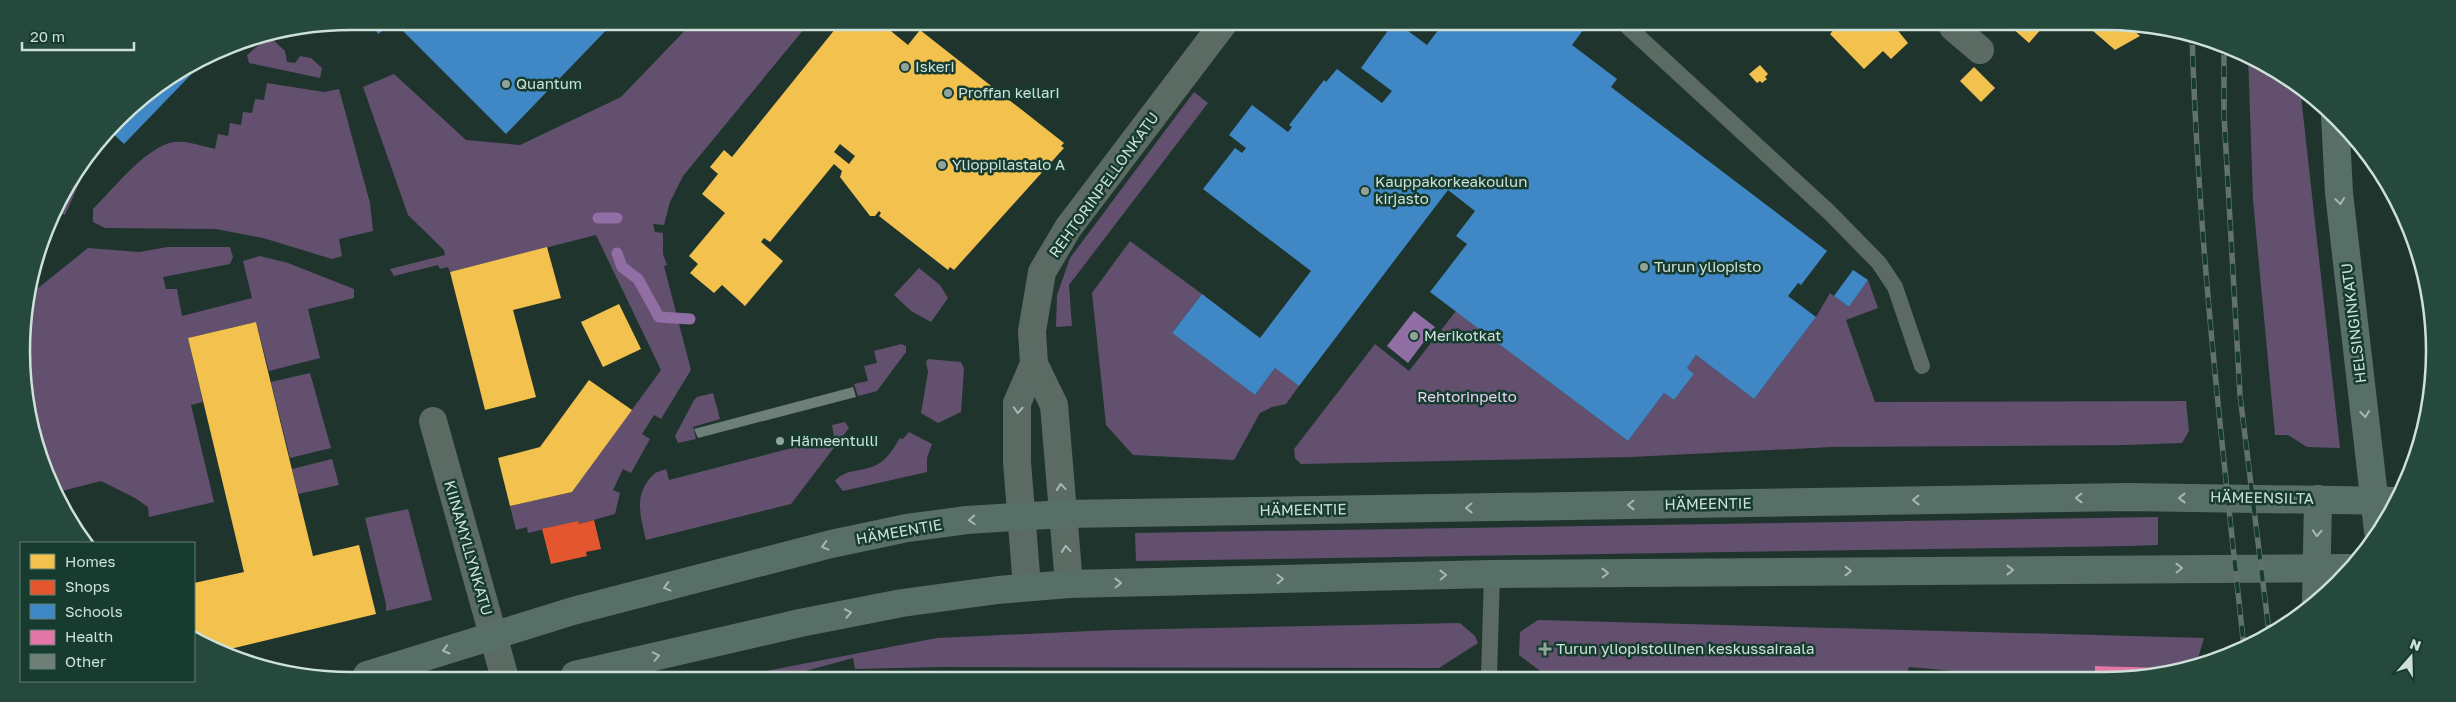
<svg xmlns="http://www.w3.org/2000/svg" width="2456" height="702" font-family="'Golos Text',sans-serif">
<rect width="100%" height="100%" fill="#1f342c"/>
<g fill="#62506e">
<path d="M693 22 809 23 683 176 670 202 664 225 653 224 655 232 663 233V254L667 265 664 266 691 370 661 419 654 415 642 434 650 439 631 473 623 469 613 490 620 493 615 514 579 524 578 521 528 533 527 527 516 530 510 506 572 492 661 370 596 235 450 272 448 267 440 269 438 265 394 276 390 269 445 255 444 250 408 215 363 87 394 74 466 140 520 145 621 97Z"/>
<path d="M269 36 285 51 287 62 295 63 300 56 311 58 322 68 320 78 249 63 247 55Z"/>
<path d="M2248 55 2288 77 2300 87 2340 448 2307 447 2288 435H2275L2253 200Z"/>
<path d="M267 83 324 92 339 89 370 203 373 231 339 239 342 256 332 259 263 238 216 229 105 228 93 222V209C114 188 142 152 169 143 184 139 201 146 215 149L218 134 228 136 230 123 241 125 243 112 252 113 255 99 264 100Z"/>
<path d="M1194 92 1208 103 1069 285 1072 326 1056 327 1057 295 1070 258Z"/>
<path d="M81 164V179L65 215 53 210Z"/>
<path d="M1130 241 1202 294 1172 333 1255 395 1275 368 1299 386 1286 404 1272 407 1260 413 1234 460 1133 455 1106 425 1092 293Z"/>
<path d="M168 247H230L233 257 230 264 163 277 166 289H177L182 316 252 298 243 261 260 256 288 263 354 289V298L308 309 320 358 269 371 256 322 188 338 203 402 191 405 214 502 149 517 148 507 135 498 101 481 54 493 33 437 22 329 27 297 88 248 139 252Z"/>
<path d="M919 268 940 285 948 298 931 322 911 311 894 295Z"/>
<path d="M1868 280 1878 308 1846 320 1875 402 2186 401 2189 431 2182 443 2126 445 1832 447 1631 457 1301 464 1295 458 1294 449 1375 344 1409 371 1456 311 1628 441 1664 393 1674 400 1694 374 1687 368 1696 355 1754 399 1816 317 1830 293 1849 307Z"/>
<path d="M901 344 906 346V352L877 391 858 396 854 384 868 381 864 366 877 363 874 351Z"/>
<path d="M928 359 961 362 964 369 961 412 938 423 921 413 928 372 926 362Z"/>
<path d="M310 373 331 448 290 458 271 382Z"/>
<path d="M713 393 720 419 693 427 696 439 678 443 675 436 694 400 697 397Z"/>
<path d="M845 422 849 428 791 504 646 540C640 515 633 493 655 473L666 469 669 480 834 437 832 425Z"/>
<path d="M909 432 932 444 927 458V472L843 491 835 481C845 469 860 472 874 466 887 461 893 449 900 438L903 439Z"/>
<path d="M332 459 339 485 298 494 292 469Z"/>
<path d="M408 509 432 600 386 611V604L365 518Z"/>
<path d="M2158 517V545L2129 546 1136 561 1135 533Z"/>
<path d="M1538 620 2204 638 2196 665 2170 668 2096 666 2095 678H2032L1909 667 1905 678 1548 677 1519 655 1520 632Z"/>
<path d="M1460 623 1475 636 1478 643 1439 668 942 667 855 669 853 658 791 675H745L937 638 1112 630Z"/>
</g>
<path fill="#916ea4" d="M1414 311 1435 327 1408 363 1387 346Z"/>
<g fill="#f2c14e" fill-rule="evenodd">
<path d="M840 23H881L908 45 920 30 1064 143 1061 146 1064 148 954 270 950 267 948 270 879 216 881 213 879 211 875 216H870L840 177 842 171 834 164 770 242 764 238 761 242 783 261 745 306 722 285 714 293 690 273 698 264 689 256 725 213 702 194 718 174 710 167 724 150 732 157ZM840 144 855 156 849 164 834 152Z"/>
<path d="M1837 26 1895 27 1908 43 1891 59 1883 51 1864 69 1830 34Z"/>
<path d="M2011 27H2043L2029 43Z"/>
<path d="M2096 27H2130L2140 36 2115 50 2093 31Z"/>
<path d="M1760 65 1768 74 1765 77 1767 79 1762 83 1760 81 1757 83 1749 74Z"/>
<path d="M1974 67 1995 88 1981 102 1960 81Z"/>
<path d="M547 247 561 298 513 310 536 397 485 410 450 272Z"/>
<path d="M619 304 641 349 603 367 581 322Z"/>
<path d="M256 322 313 556 359 545 376 614 218 652 194 639V583L244 572 188 338Z"/>
<path d="M589 380 632 410 572 492 510 506 498 458 540 447Z"/>
</g>
<path fill="#e4572e" d="M594 520 601 549 586 552 587 556 551 564 542 529 578 521 579 524Z"/>
<g fill="#3f88c5">
<path d="M370 21 426 22H614L506 134 394 22 378 34Z"/>
<path d="M1392 25H1400L1427 45 1442 25 1586 26 1572 45 1617 79 1611 87 1827 251 1801 285 1798 283 1788 296 1816 317 1754 399 1696 355 1687 368 1694 374 1674 400 1664 393 1628 441 1430 292 1467 244 1456 236 1475 211 1448 190 1299 386 1275 368 1255 395 1172 333 1202 294 1260 338 1311 271 1203 189 1235 148 1242 153 1246 148 1229 135 1252 105 1288 132 1292 127 1289 125 1324 80 1326 82 1337 69 1382 103 1392 91 1361 68Z"/>
<path d="M206 59 124 144 109 130 133 103Z"/>
<path d="M1853 270 1868 280 1849 307 1834 296Z"/>
</g>
<path fill="#e377a8" d="M2095 666 2170 668V672L2148 678H2095Z"/>
<g fill="none" stroke-linecap="round" stroke-linejoin="round">
<g stroke="#916ea4" stroke-width="11">
<path d="M598 218H617"/>
<path d="M617 253 622 267 638 279 659 317 690 319"/>
</g>
</g>
<path fill="#6e7f78" d="M853 387 856 397 698 438 694 429Z"/>
<g fill="none" stroke-linecap="round" stroke-linejoin="round">
<g stroke="#5b6b64" stroke-width="16">
<path d="M1627 26 1830 213 1879 263 1895 287 1922 366"/>
<path d="M1489 677 1492 574"/>
</g>
<g stroke="#5b6b64" stroke-width="28">
<path d="M1953 27 1980 50"/>
<path d="M433 421 493 635"/>
<path d="M1069 584 1054 405 1034 364 1032 331 1042 272 1068 228 1223 24"/>
<path d="M1027 587 1017 462V403L1034 364"/>
</g>
<path stroke="#5b6b64" stroke-width="28" d="M493 635 504 675"/>
<g stroke="#586f67" stroke-width="28">
<path d="M2335 115 2339 193 2378 531"/>
<path d="M2316 603 2318 499"/>
<path d="M367 675 573 611 831 544 907 528 967 520 1063 514 2128 497 2396 501"/>
<path d="M575 675 800 623 902 603 998 590 1069 584 1492 574 2348 568"/>
</g>
<g stroke="#62716c" stroke-width="5.5">
<g id="rail">
<path d="M2192 34C2198 239 2222 444 2244 648"/>
<path d="M2224 44V115L2240 395 2269 632"/>
</g>
</g>
<use href="#rail" stroke="#173c2f" stroke-width="4" stroke-dasharray="11" stroke-linecap="butt"/>
</g>
<defs><path id="oneway-chevron" d="M-2-3.5L2.5 0L-2 3.5" fill="none" stroke-width="1.6" stroke-linecap="round" stroke-linejoin="round" transform="scale(1.25)"/></defs>
<g stroke="#a4b9b1">
<use href="#oneway-chevron" transform="translate(2340 201) rotate(84)"/>
<use href="#oneway-chevron" transform="translate(2365 414) rotate(83)"/>
<use href="#oneway-chevron" transform="translate(2079 498) rotate(179)"/>
<use href="#oneway-chevron" transform="translate(2182 498) rotate(-180)"/>
<use href="#oneway-chevron" transform="translate(1916 500) rotate(179)"/>
<use href="#oneway-chevron" transform="translate(1631 505) rotate(179)"/>
<use href="#oneway-chevron" transform="translate(1469 508) rotate(179)"/>
<use href="#oneway-chevron" transform="translate(972 520) rotate(177)"/>
<use href="#oneway-chevron" transform="translate(2317 533) rotate(93)"/>
<use href="#oneway-chevron" transform="translate(825 546) rotate(166)"/>
<use href="#oneway-chevron" transform="translate(2179 568) rotate(-1)"/>
<use href="#oneway-chevron" transform="translate(2010 570)"/>
<use href="#oneway-chevron" transform="translate(1848 571)"/>
<use href="#oneway-chevron" transform="translate(1605 573) rotate(-1)"/>
<use href="#oneway-chevron" transform="translate(1443 575) rotate(-1)"/>
<use href="#oneway-chevron" transform="translate(1280 579) rotate(-1)"/>
<use href="#oneway-chevron" transform="translate(1118 583) rotate(-1)"/>
<use href="#oneway-chevron" transform="translate(667 587) rotate(165)"/>
<use href="#oneway-chevron" transform="translate(848 613) rotate(-11)"/>
<use href="#oneway-chevron" transform="translate(446 650) rotate(163)"/>
<use href="#oneway-chevron" transform="translate(656 656) rotate(-13)"/>
</g>
<g stroke="#a5b8b0">
<use href="#oneway-chevron" transform="translate(1018 410) rotate(93)"/>
<use href="#oneway-chevron" transform="translate(1061 487) rotate(-95)"/>
<use href="#oneway-chevron" transform="translate(1066 549) rotate(-95)"/>
</g>
<g fill="#90a49c" stroke="#173c2f" stroke-width="2">
<circle cx="905" cy="67" r="5"/>
<circle cx="506" cy="84" r="5"/>
<circle cx="948" cy="93" r="5"/>
<circle cx="942" cy="165" r="5"/>
<circle cx="1365" cy="191" r="5"/>
<circle cx="1644" cy="267" r="5"/>
<circle cx="1414" cy="336" r="5"/>
<circle cx="780" cy="441" r="5"/>
<path d="M1542.5 641.5h5v5h5v5h-5v5h-5v-5h-5v-5h5z"/>
</g>
<g text-anchor="middle" stroke-width="5" stroke-linejoin="round" paint-order="stroke">
<g font-size="15" fill="#cde1d9" stroke="#173c2f" text-anchor="start">
<text x="915" y="72">Iskeri</text>
<text x="516" y="89">Quantum</text>
<text x="958" y="98">Proffan kellari</text>
<text x="952" y="170">Ylioppilastalo A</text>
<text x="1375" y="187">Kauppakorkeakoulun<tspan x="1375" dy="17">kirjasto</tspan></text>
<text x="1654" y="272">Turun yliopisto</text>
<text x="1424" y="341">Merikotkat</text>
<text x="790" y="446">Hämeentulli</text>
<text x="1556" y="654">Turun yliopistollinen keskussairaala</text>
</g>
<g font-size="15" fill="#cde1d9" stroke="#173c2f">
<text transform="translate(1104 185) rotate(-54)" y="5">REHTORINPELLONKATU</text>
<text transform="translate(2354 323) rotate(-97)" y="5">HELSINGINKATU</text>
<text transform="translate(2262 498) rotate(1)" y="5">HÄMEENSILTA</text>
<text transform="translate(1708 504) rotate(-1)" y="5">HÄMEENTIE</text>
<text transform="translate(1303 510) rotate(-1)" y="5">HÄMEENTIE</text>
<text transform="translate(899 532) rotate(-10)" y="5">HÄMEENTIE</text>
<text transform="translate(468 548) rotate(74)" y="5">KIINAMYLLYNKATU</text>
</g>
<g font-size="15" fill="#e8d2f4" stroke="#173c2f">
<text x="1467" y="402">Rehtorinpelto</text>
</g>
</g>
<path d="M0 0H2456V702H0ZM351 30H2105A321 321 0 0 1 2426 351V351A321 321 0 0 1 2105 672H351A321 321 0 0 1 30 351V351A321 321 0 0 1 351 30Z" fill="#26493d" fill-rule="evenodd"/>
<path fill="none" stroke="#cde1d9" stroke-width="2.5" d="M351 30H2105A321 321 0 0 1 2426 351V351A321 321 0 0 1 2105 672H351A321 321 0 0 1 30 351V351A321 321 0 0 1 351 30Z"/>
<rect x="20" y="542" width="175" height="140" fill="#173c2f" stroke="#607e73"/>
<rect x="30" y="554" width="25" height="15" fill="#f2c14e" stroke="#607e73"/>
<text x="65" y="567" font-size="15" fill="#cde1d9">Homes</text>
<rect x="30" y="580" width="25" height="15" fill="#e4572e" stroke="#607e73"/>
<text x="65" y="592" font-size="15" fill="#cde1d9">Shops</text>
<rect x="30" y="604" width="25" height="15" fill="#3f88c5" stroke="#607e73"/>
<text x="65" y="617" font-size="15" fill="#cde1d9">Schools</text>
<rect x="30" y="630" width="25" height="15" fill="#e377a8" stroke="#607e73"/>
<text x="65" y="642" font-size="15" fill="#cde1d9">Health</text>
<rect x="30" y="654" width="25" height="15" fill="#6e7f78" stroke="#607e73"/>
<text x="65" y="667" font-size="15" fill="#cde1d9">Other</text>
<g transform="translate(2411 657) rotate(20)" stroke="#173c2f" stroke-width="4" paint-order="stroke">
<path d="M0-4L9 19L0 12L-9 19Z" fill="#cde1d9"/>
<text y="-8" font-size="14" font-weight="bold" text-anchor="middle" fill="#cde1d9">N</text>
</g>
<path d="M22 42v8h112v-8" fill="none" stroke="#cde1d9" stroke-width="2.5"/>
<text x="30" y="42" font-size="15" fill="#cde1d9" stroke="#173c2f" stroke-width="4" paint-order="stroke">20 m</text>
</svg>
